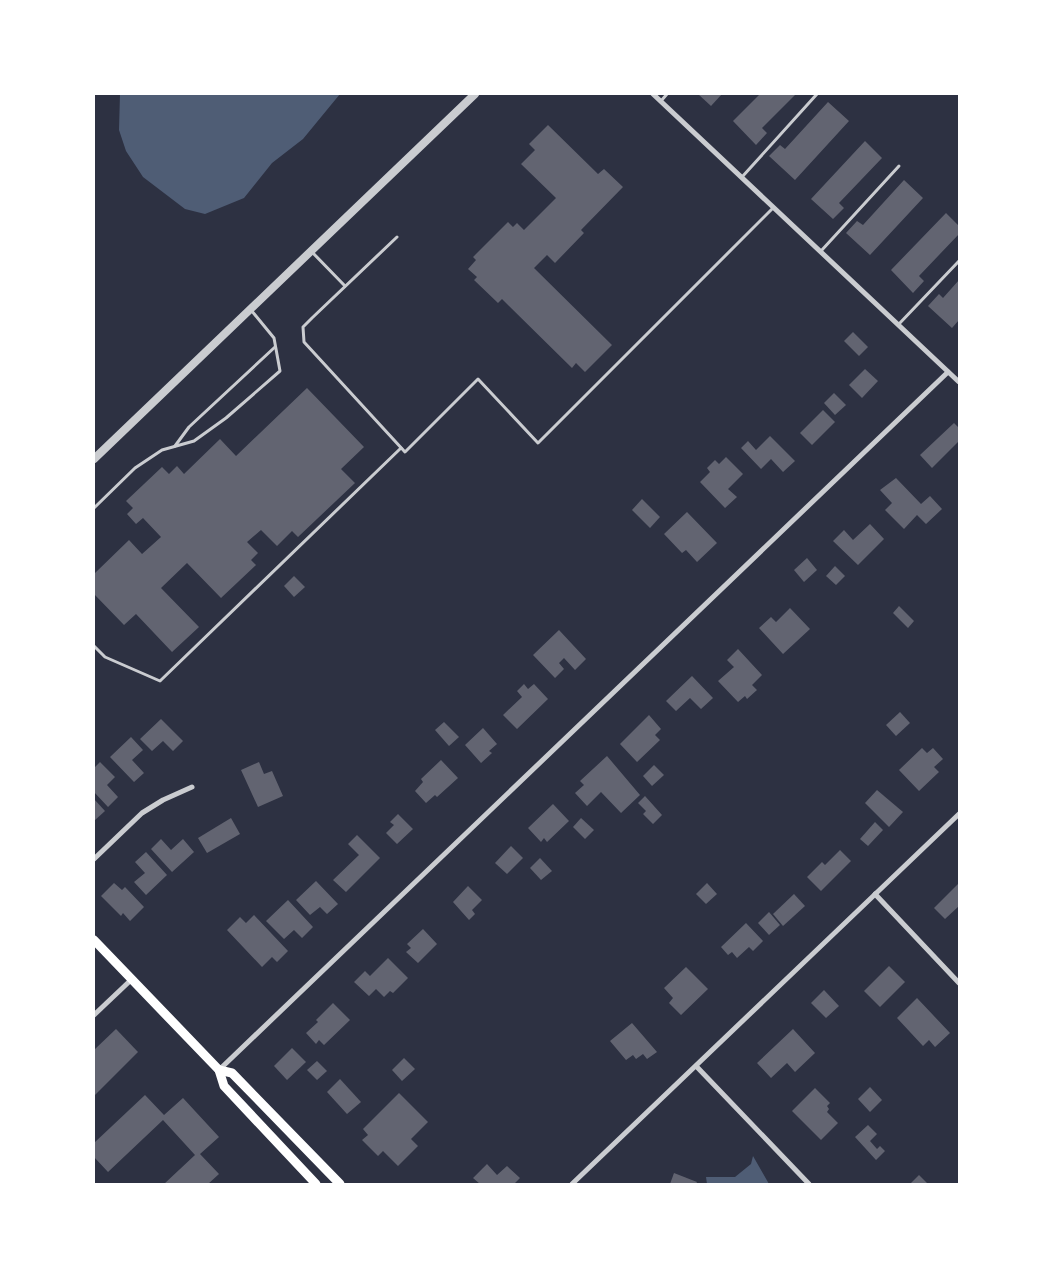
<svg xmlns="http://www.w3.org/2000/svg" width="1053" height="1278" font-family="'Noto Sans',sans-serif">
<rect width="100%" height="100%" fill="#2d3142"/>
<g fill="#4f5d75">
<path d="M120 94H340L303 139 272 163 244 198 205 214 185 209 143 177 126 151 119 130Z"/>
<path d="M753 1156 769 1184H707L706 1177H735L751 1164Z"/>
</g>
<g fill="#626471">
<path d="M698 94H722L711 106Z"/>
<path d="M760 94H796L762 128 767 133 756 145 733 121Z"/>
<path d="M828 102 849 121 795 180 769 156 780 145 785 149Z"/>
<path d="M548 125 598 174 604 169 623 187 581 230 584 233 555 263 547 255 534 268 612 345 585 372 576 363 572 368 502 299 498 303 474 280 477 277 468 269 476 260 473 257 508 222 513 227 517 223 524 230 556 198 521 164 535 150 529 144Z"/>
<path d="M865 141 882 158 839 203 844 208 833 219 811 199Z"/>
<path d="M904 180 923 198 870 255 846 233 857 221 863 225Z"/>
<path d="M946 213 959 226V234L919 276 924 281 913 293 891 270Z"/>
<path d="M959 280V320L952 328 928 306 939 294 943 298Z"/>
<path d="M853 332 868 347 859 356 844 341Z"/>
<path d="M865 369 878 381 862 398 849 385Z"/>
<path d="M307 388 364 447 341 469 355 483 298 537 292 531 277 546 261 530 247 542 258 553 251 560 256 565 221 598 187 563 161 588 199 627 172 652 136 614 124 625 94 594V574L129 540 142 554 161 537 143 518 136 524 127 514 133 508 126 501 162 467 169 474 177 466 184 474 220 439 236 456Z"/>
<path d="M834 393 846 405 835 415 824 403Z"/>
<path d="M823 410 835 422 812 445 800 433Z"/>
<path d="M954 423 959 428V441L932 468 920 455Z"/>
<path d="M770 436 795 461 783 472 771 459 761 469 741 448 748 441 756 450Z"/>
<path d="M726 457 743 474 728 489 737 497 725 508 700 482 710 472 707 468 715 460 719 464Z"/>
<path d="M896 478 921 504 930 496 942 509 926 524 917 515 904 529 885 510 892 503 880 490Z"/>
<path d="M642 499 660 517 650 528 632 510Z"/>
<path d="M687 512 717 543 697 562 686 550 682 553 664 534Z"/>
<path d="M870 524 884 539 858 565 833 541 844 530 853 540Z"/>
<path d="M807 558 817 570 804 582 794 570Z"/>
<path d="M835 566 845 576 836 585 826 576Z"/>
<path d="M294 576 305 587 294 597 284 586Z"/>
<path d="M899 606 914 621 908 628 893 613Z"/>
<path d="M790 608 810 629 783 654 759 628 771 617 776 622Z"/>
<path d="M559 630 586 659 575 670 564 658 559 663 564 669 555 678 533 655Z"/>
<path d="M738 649 762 675 752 685 757 690 747 699 745 696 738 702 718 681 734 667 727 660Z"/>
<path d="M692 676 713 698 701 709 690 698 676 711 666 701Z"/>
<path d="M524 684 528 689 534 684 548 699 517 729 503 715 522 697 517 691Z"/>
<path d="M900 712 910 723 896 736 886 725Z"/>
<path d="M649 715 661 729 655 735 660 740 637 762 620 744Z"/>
<path d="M161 719 183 741 173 751 163 741 152 751 140 739Z"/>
<path d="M444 722 459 737 449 746 435 730Z"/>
<path d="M483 728 497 744 489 751 492 753 481 763 465 745Z"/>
<path d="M131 737 143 750 132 760 144 773 134 782 110 757Z"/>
<path d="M922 748 927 753 933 748 943 759 934 767 939 772 919 791 899 770Z"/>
<path d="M607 756 640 795 621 813 601 792 587 806 575 793 584 785 580 781Z"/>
<path d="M441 760 458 778 437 797 435 795 426 803 415 791 423 782 421 779Z"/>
<path d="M100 762 115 777 107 785 118 797 108 807 94 792V768Z"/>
<path d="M259 762 264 774 272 771 283 796 258 807 241 770Z"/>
<path d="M654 765 664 775 652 786 643 776Z"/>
<path d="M877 790 903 812 889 827 865 803Z"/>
<path d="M645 796 662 815 653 824 643 814 646 811 638 803Z"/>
<path d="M94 799 105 811 94 821Z"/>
<path d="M553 804 569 821 547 842 544 838 541 842 528 828Z"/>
<path d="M398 814 413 829 397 844 386 833 394 825 390 822Z"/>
<path d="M231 818 240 834 207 853 198 838Z"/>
<path d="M581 818 594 830 585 839 573 827Z"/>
<path d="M875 822 883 830 868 846 860 839Z"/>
<path d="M357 835 380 858 346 892 333 880 359 855 348 844Z"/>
<path d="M161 839 171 850 183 839 194 852 172 872 151 849Z"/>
<path d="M511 846 523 858 507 874 495 863Z"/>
<path d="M840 850 851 861 821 891 807 877 822 862 825 865Z"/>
<path d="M146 852 167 875 146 895 134 882 145 873 135 862Z"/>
<path d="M540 858 552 871 541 880 530 868Z"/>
<path d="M316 881 338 904 327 914 320 907 310 915 296 900Z"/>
<path d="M114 883 122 890 125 887 144 907 130 921 123 913 121 916 101 896Z"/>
<path d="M707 883 717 894 706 904 696 894Z"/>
<path d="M959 883V906L945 919 934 908Z"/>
<path d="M468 886 482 900 472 910 475 914 469 920 453 902Z"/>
<path d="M794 894 805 906 783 926 773 914Z"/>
<path d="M288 900 313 927 302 938 294 930 284 939 266 921Z"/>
<path d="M769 912 780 925 769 935 758 923Z"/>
<path d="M254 915 288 951 277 962 272 957 262 967 227 930 240 917 246 923Z"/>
<path d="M746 923 763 941 753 951 749 947 737 958 732 952 728 955 721 947Z"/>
<path d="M423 929 437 944 418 963 406 952 411 948 407 944Z"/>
<path d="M388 958 408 978 393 993 390 991 384 997 376 989 369 996 354 982 365 971 370 976Z"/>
<path d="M889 966 905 982 880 1007 864 991Z"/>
<path d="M686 967 708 989 681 1015 669 1003 673 998 664 988Z"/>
<path d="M824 990 839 1006 826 1018 811 1003Z"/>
<path d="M917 998 950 1033 935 1047 929 1040 923 1046 897 1018Z"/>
<path d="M333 1003 350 1020 324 1045 319 1040 316 1044 306 1033 318 1022 316 1020Z"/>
<path d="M632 1023 657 1052 647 1059 643 1054 636 1059 633 1055 626 1060 610 1041Z"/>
<path d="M116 1029 138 1052 94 1096V1050Z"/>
<path d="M793 1029 815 1053 795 1072 787 1063 771 1078 757 1063Z"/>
<path d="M292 1048 306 1062 287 1080 274 1066Z"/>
<path d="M404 1058 415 1069 402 1081 392 1070Z"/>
<path d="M317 1061 327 1071 317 1080 307 1070Z"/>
<path d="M340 1079 361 1102 347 1114 327 1092Z"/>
<path d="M870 1087 882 1100 870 1112 858 1099Z"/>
<path d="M815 1088 830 1103 827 1106 829 1109 827 1112 838 1123 821 1140 792 1111Z"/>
<path d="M399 1093 428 1122 411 1139 418 1146 398 1166 383 1151 378 1156 362 1140 368 1135 363 1129Z"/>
<path d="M145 1095 164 1115 183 1098 219 1137 200 1154 219 1174 208 1184H164L195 1155 163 1120 108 1172 94 1157V1143Z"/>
<path d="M868 1125 877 1134 870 1141 877 1149 880 1146 885 1151 876 1160 855 1137Z"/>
<path d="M487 1164 497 1175 507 1166 520 1178 514 1184H480L473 1178Z"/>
<path d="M674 1173 697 1182 696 1184H670Z"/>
<path d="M919 1175 928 1184H910Z"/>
</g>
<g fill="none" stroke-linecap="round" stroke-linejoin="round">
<g stroke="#caccd0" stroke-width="3">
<path d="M661 101 667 94"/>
<path d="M742 177 817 94"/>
<path d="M397 237 312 318 303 327 304 342 405 452 478 379 538 443 773 208"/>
<path d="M311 251 345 286"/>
<path d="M821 251 899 166"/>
<path d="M898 325 959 261"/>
<path d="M175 446 189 427 275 347"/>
<path d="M94 508 135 468 162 450 194 441 226 418 280 371 274 338 251 310"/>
<path d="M94 646 105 657 160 681 401 448"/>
</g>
<g stroke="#caccd0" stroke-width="5">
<path d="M653 94 959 382"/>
<path d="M94 859 142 813 163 800 192 787"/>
<path d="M875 894 959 983"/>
<path d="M94 1015 132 979"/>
<path d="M697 1067 809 1184"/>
<path d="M219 1070 948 372"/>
<path d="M572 1184 959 814"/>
</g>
<path stroke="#caccd0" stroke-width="8" d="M94 459 475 94"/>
<g stroke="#fff" stroke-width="9">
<path d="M94 940 219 1070 224 1086 316 1184"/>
<path d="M219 1070 232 1073 340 1184"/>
</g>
</g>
<rect width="1053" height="1278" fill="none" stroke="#ffffff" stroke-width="190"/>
</svg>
